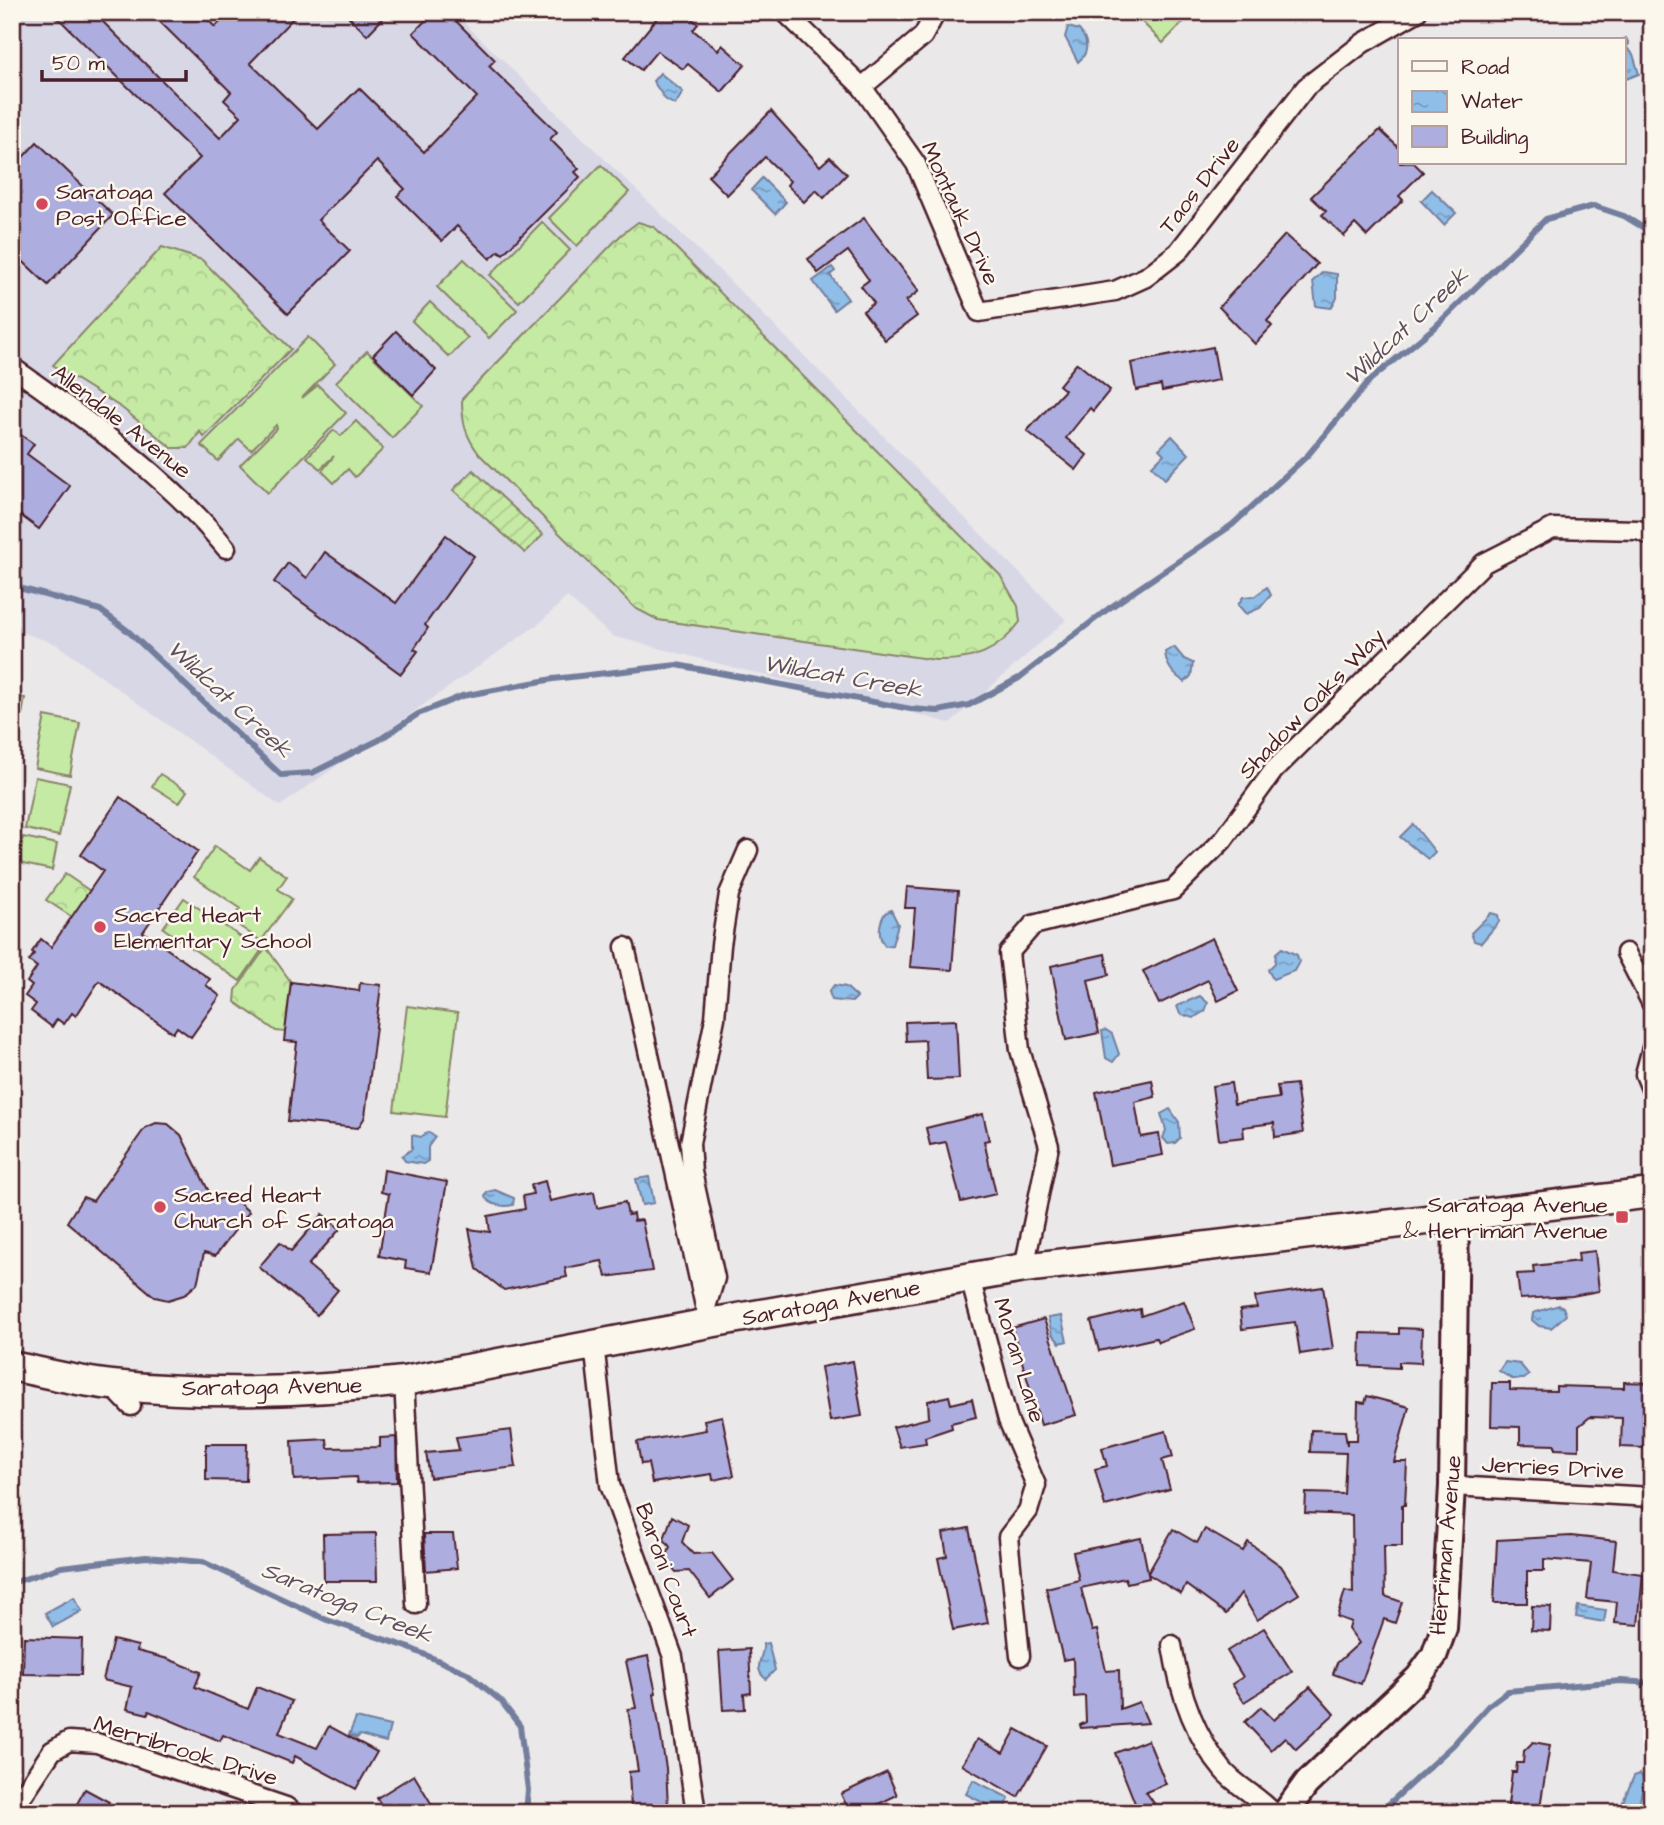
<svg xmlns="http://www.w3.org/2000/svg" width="1664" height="1825" font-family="'Architects Daughter',sans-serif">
<defs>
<pattern id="forest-crowns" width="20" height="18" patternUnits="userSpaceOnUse" patternTransform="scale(1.75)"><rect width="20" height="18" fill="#c5eaa4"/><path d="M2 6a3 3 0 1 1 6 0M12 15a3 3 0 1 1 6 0" fill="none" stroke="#abc88d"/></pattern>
<pattern id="garden-furrows" width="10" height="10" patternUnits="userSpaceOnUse" patternTransform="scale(1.75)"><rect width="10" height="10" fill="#c5eaa4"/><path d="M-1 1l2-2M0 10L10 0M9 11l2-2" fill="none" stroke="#abc88d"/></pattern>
<pattern id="water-ripples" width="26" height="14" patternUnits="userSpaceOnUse" patternTransform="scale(1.75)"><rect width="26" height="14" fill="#8fbee9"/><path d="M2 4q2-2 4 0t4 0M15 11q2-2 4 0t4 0" fill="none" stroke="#779abd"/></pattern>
</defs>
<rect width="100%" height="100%" fill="#ebe8e9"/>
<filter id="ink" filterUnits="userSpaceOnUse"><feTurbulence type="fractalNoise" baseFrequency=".0143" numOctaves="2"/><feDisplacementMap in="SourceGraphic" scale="14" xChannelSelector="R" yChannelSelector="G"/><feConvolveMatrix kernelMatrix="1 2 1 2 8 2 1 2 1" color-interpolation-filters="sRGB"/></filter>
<g filter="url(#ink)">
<path fill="#d8d7e6" d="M12 12H453L727 278 1066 620 950 723 612 636 567 597 541 622 280 806 56 644 12 629Z"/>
<g fill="url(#forest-crowns)" stroke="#888468" stroke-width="2">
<path d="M638 222 654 227 666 238 1000 575 1018 606 1020 622C998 652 973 661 936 660L658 620 635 608 479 454C465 435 462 422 462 399L621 235Z"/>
<path d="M162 247 202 260 291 349 204 437 200 432 188 448H172L122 408 53 365Z"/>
<path d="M65 874 90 891 72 917 46 900Z"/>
<path d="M266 947 291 982 285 1032 276 1031 235 1002 236 990Z"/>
</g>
<path fill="url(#garden-furrows)" stroke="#888468" stroke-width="2" d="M473 470 543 535 525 553 453 490Z"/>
<g fill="#c5eaa4" stroke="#888468" stroke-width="2">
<path d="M1149 12H1193L1163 43 1141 21Z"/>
<path d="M601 165 629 192 577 246 549 218Z"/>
<path d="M542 222 570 250 519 302 490 275Z"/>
<path d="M464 259 517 310 489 338 437 287Z"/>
<path d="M430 302 468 338 449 357 412 321Z"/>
<path d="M308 337 335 364 302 398 318 385 346 413 268 493 240 465 277 428 276 425 251 450 239 439 218 461 201 445Z"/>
<path d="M367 351 423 406 392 438 336 382Z"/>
<path d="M356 421 383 449 355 477 348 469 334 483 322 471 334 456 320 469 307 457 334 430 341 436Z"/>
<path d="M12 696 25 698 22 715 12 714Z"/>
<path d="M45 716 80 723 70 775 35 768Z"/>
<path d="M160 774 187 791 179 803 152 786Z"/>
<path d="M35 777 70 784 59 836 25 829Z"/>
<path d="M23 837 57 844 52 870 18 863Z"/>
<path d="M215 846 250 870 259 857 287 876 278 889 292 899 261 941 232 921 240 908 194 877Z"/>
<path d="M184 898 261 951 240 981 163 928Z"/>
<path d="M407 1006 458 1013 445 1117 394 1111Z"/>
</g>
<g fill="url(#water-ripples)" stroke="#737e9d" stroke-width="2">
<path d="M1068 27 1079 30C1088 40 1090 52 1078 62L1065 37Z"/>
<path d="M1626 38 1629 44 1626 47 1633 54 1639 74 1626 79 1622 40Z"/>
<path d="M660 73 683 92 675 105 665 99 653 81Z"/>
<path d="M762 178 786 202 775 214 751 190Z"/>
<path d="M1432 190 1456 213 1444 225 1421 201Z"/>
<path d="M832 267 835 271 830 275 848 299 834 310 813 281Z"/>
<path d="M1323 272 1337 274V298L1331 308 1316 306 1313 281Z"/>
<path d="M1172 436 1189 454 1165 479 1152 466 1164 454 1159 449Z"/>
<path d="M1267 587 1271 595 1260 608 1246 614 1238 605 1243 597 1255 596Z"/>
<path d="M1174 647 1184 659 1193 663 1191 676 1185 682C1173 675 1166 666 1165 652Z"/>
<path d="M1413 824 1435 852 1428 859 1400 837Z"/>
<path d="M891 910 898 924 892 945 885 946C877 936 879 923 885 913Z"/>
<path d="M1491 913 1498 915 1499 922 1481 943 1474 941 1471 933Z"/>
<path d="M1282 948 1297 955 1299 962 1294 971 1273 979 1268 970 1275 963 1276 953Z"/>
<path d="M834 985 846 987 857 997 852 1002 832 1000 829 992Z"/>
<path d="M1200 996 1208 1003 1205 1011 1193 1018 1180 1014 1177 1006Z"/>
<path d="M1106 1030 1112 1034 1119 1054 1113 1062 1106 1058 1102 1031Z"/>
<path d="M1170 1109 1179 1122 1180 1138 1175 1143 1168 1144 1163 1138 1166 1130 1161 1114Z"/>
<path d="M428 1132 435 1137 428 1147V1161L423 1164 405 1161 402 1156 412 1149V1135L421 1137Z"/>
<path d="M649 1177 654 1203 642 1205 636 1179Z"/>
<path d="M495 1190 514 1198 513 1205C504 1207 491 1206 485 1197L487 1192Z"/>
<path d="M1559 1305 1563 1307 1566 1315 1551 1328 1539 1326 1532 1320 1533 1313Z"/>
<path d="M1061 1316 1067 1341 1060 1343 1052 1334 1048 1318Z"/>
<path d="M1505 1362 1520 1364 1529 1375 1524 1379H1512L1499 1371Z"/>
<path d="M74 1597 82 1611 53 1627 45 1613Z"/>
<path d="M1578 1606 1606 1610 1604 1622 1576 1617Z"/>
<path d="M768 1643 775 1670 766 1679C751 1668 765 1656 763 1644Z"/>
<path d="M356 1718 390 1726 386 1742 360 1735 357 1738 349 1735Z"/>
<path d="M1640 1774 1645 1780 1638 1807 1621 1806 1634 1776Z"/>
<path d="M973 1780 1009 1798 1003 1813 966 1794Z"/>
</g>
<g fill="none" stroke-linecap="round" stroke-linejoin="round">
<g stroke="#737e9d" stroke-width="6">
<path d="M12 586 100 610 128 631 281 775 312 773 379 740 418 714 462 696 553 679 677 665 911 709 938 711 969 705 1019 678 1108 609 1232 525 1308 455 1370 380 1436 326 1546 219 1594 206 1624 216 1652 233"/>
<path d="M12 1583 61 1567 146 1557 203 1562 327 1620 407 1647 467 1673 501 1701 520 1726 528 1790 526 1813"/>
<path d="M1379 1813 1453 1745 1488 1706 1508 1691 1621 1681 1652 1683"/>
</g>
</g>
<g fill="#adaedf" stroke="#4a1f2b" stroke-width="2">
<path d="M52 12H93L220 138 241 116 224 100 231 92 150 12H200L215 27 230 12H299L250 63 318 129 359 88 424 152 477 97 413 33 434 12H447L495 60 489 66 557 132 550 139 579 169 575 172 580 177 503 254 499 251 490 259 457 226 442 241 397 196 405 189 377 161 318 220 350 251 288 314 165 193 200 158Z"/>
<path d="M344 12H389L367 35Z"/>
<path d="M662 12H685L698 24 693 30 718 50 722 45 745 65 722 92 688 64 683 69 657 51 641 70 625 57Z"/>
<path d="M771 111 820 166 830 157 847 174 824 198 816 190 804 202 787 185 790 181 765 157 727 195 708 176Z"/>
<path d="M1380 130 1400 149V163H1414L1423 172 1399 196 1403 200 1367 236 1355 224 1344 236 1322 215 1326 211 1311 197Z"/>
<path d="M37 142 113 215 48 285 12 251V169Z"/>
<path d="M864 218 919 291 906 301 917 316 885 340 863 311 874 303 861 286 869 280 848 251 818 273 808 259Z"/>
<path d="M1285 235 1317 264 1267 321 1272 326 1255 344 1219 307Z"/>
<path d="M396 331 436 370 413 395 373 355Z"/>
<path d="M1213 347 1219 380 1162 391 1161 385 1136 390 1131 363Z"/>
<path d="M1077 363 1110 390 1093 411 1090 408 1066 438 1087 455 1076 470 1027 431 1065 390 1059 385Z"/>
<path d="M12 429 34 444 27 454 70 486 39 529 12 509Z"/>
<path d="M446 535 474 556 425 625 428 628 414 649 418 651 401 674 274 582 288 563 307 578 325 552 396 603Z"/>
<path d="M120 797 198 851 143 932 210 979 206 985 220 996 191 1037 177 1027 173 1033 99 981 76 1016 72 1013 64 1024 57 1019 52 1027 31 1011 36 1004 25 996 32 986 27 982 37 967 29 961 34 954 32 952 41 939 51 947 103 871 81 855Z"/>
<path d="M907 887 958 891 952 970 910 967 915 908H905Z"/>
<path d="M1212 938 1238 991 1218 1001 1208 980 1159 1004 1143 971Z"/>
<path d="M1105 954 1109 975 1088 980 1099 1033 1066 1040 1051 966Z"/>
<path d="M291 982 359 991 360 983 381 985 365 1117 358 1128 288 1121 297 1042 284 1041Z"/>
<path d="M956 1020 959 1079 927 1080 925 1040 906 1041 905 1022Z"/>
<path d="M1152 1080 1155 1097 1135 1102 1141 1137 1159 1134 1163 1155 1110 1165 1096 1092Z"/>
<path d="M1231 1083 1234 1104 1279 1098 1277 1086 1296 1084 1303 1133 1275 1137 1274 1123 1243 1127 1244 1137 1219 1140 1212 1086Z"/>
<path d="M983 1114 989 1140 984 1141 996 1194 961 1202 946 1142 930 1145 926 1128Z"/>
<path d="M156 1123 168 1124 181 1135 213 1200 231 1196 249 1212 215 1256 204 1253 197 1284 184 1295 168 1300 155 1297 67 1222 83 1197 93 1201 145 1128Z"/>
<path d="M384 1170 447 1182 431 1272 405 1268 406 1261 379 1256 389 1194 381 1192Z"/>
<path d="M545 1181 550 1201 594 1192 597 1208 625 1202 628 1215 633 1214 634 1221 642 1220 652 1271 606 1277 602 1261 565 1268 567 1277 504 1290 477 1269 469 1229 490 1232 488 1216 525 1209 523 1196 533 1194 531 1185Z"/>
<path d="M323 1214 340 1229 308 1265 338 1290 317 1315 259 1267 280 1242 291 1251Z"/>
<path d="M1595 1251 1599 1291 1572 1296 1520 1299 1517 1274 1534 1273 1533 1266 1579 1261 1578 1253Z"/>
<path d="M1323 1287 1333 1349 1300 1354 1295 1322 1242 1329 1240 1310 1257 1308 1255 1297Z"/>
<path d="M1184 1301 1195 1329 1158 1342 1156 1338 1099 1351 1091 1321 1140 1309 1141 1316Z"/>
<path d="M1044 1319 1076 1415 1041 1425 1012 1328Z"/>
<path d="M1399 1328 1422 1329 1421 1363 1399 1362V1368L1360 1366 1361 1333 1399 1334Z"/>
<path d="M853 1361 862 1416 830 1421 821 1367Z"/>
<path d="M1624 1382 1652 1383V1445L1645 1444V1448L1621 1447 1622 1418 1590 1417 1579 1426V1450L1555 1449V1445L1520 1444V1427L1491 1426 1492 1383H1510V1390L1556 1391V1386L1624 1388Z"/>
<path d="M949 1396 951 1404 972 1399 976 1417 951 1423 952 1428 925 1437 926 1443 900 1447 893 1427 929 1418 928 1401Z"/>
<path d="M1367 1396 1409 1407 1394 1462H1407L1405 1505H1402V1546H1384L1385 1596 1402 1602 1395 1623 1384 1619 1361 1684 1333 1674 1337 1663 1359 1643 1349 1629 1351 1622 1337 1617 1345 1591 1353 1593 1352 1515 1305 1513 1306 1493 1344 1494 1346 1453 1310 1452 1311 1430 1345 1431 1347 1445V1440H1357L1358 1402 1365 1403Z"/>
<path d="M722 1416 734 1476 713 1480 712 1474 652 1483 648 1463 641 1464 637 1442 706 1430 704 1420Z"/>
<path d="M511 1430 516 1467 430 1478 426 1453 459 1450 456 1437Z"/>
<path d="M1166 1431 1173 1457 1162 1460 1170 1489 1105 1506 1095 1469 1107 1466 1102 1448Z"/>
<path d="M396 1437 397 1482 357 1483 356 1477 294 1480 292 1441 327 1439 328 1448 380 1447V1438Z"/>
<path d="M206 1444H247L246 1481 206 1480Z"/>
<path d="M672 1516 688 1525 682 1542 693 1554 712 1553 733 1580 710 1598 689 1571 676 1572 666 1559 670 1547 664 1539Z"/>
<path d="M969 1528 988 1623 953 1630 938 1558 947 1556 943 1533Z"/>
<path d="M1173 1529 1197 1543 1205 1529 1243 1551 1248 1542 1281 1566 1299 1594 1257 1620 1241 1593 1226 1614 1186 1585 1181 1594 1148 1574 1149 1578 1127 1583 1125 1578 1081 1588 1092 1631 1097 1630 1106 1671 1119 1670 1120 1709 1139 1702 1148 1723 1081 1728 1080 1725 1086 1722 1085 1696 1074 1697 1073 1658 1063 1660 1046 1588 1079 1580 1073 1552 1141 1538 1148 1573Z"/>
<path d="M376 1533 377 1581H324L323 1534Z"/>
<path d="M424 1534H453L457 1568 426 1571Z"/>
<path d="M1571 1536 1616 1541 1613 1570 1643 1574 1638 1625 1615 1623 1617 1602 1587 1599 1591 1563 1544 1559V1571H1527V1603H1494L1497 1540Z"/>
<path d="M1532 1606 1551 1607 1550 1631 1531 1630Z"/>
<path d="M1264 1628 1292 1672 1244 1702 1232 1684 1243 1677 1227 1651Z"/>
<path d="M24 1637 82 1639 81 1675 23 1674Z"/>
<path d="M113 1640 138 1646 137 1651 168 1659 201 1672 195 1687 248 1709 257 1687 292 1701 279 1733 317 1748 329 1726 377 1752 356 1789 295 1756 292 1763 223 1735 220 1741 149 1711 148 1714 127 1709 132 1687 103 1680Z"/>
<path d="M749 1649 751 1693 744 1694 745 1709 723 1710 719 1651Z"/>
<path d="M648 1656 656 1693 654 1694 666 1768 668 1806 631 1809 629 1772 638 1771 628 1709 636 1708 626 1661Z"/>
<path d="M1310 1687 1334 1714 1296 1749 1285 1737 1271 1750 1245 1722 1261 1707 1274 1720Z"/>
<path d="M1016 1729 1047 1746 1018 1797 962 1765 977 1739 1003 1753Z"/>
<path d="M1148 1740 1166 1784 1146 1792 1161 1813H1139L1115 1753Z"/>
<path d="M1533 1742 1550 1745 1539 1813H1507L1512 1772H1516L1517 1763H1523L1524 1751Z"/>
<path d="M887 1772 897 1795 860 1813H850L841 1794Z"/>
<path d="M414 1775 437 1813H386L377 1798Z"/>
<path d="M85 1789 109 1802 104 1813H72Z"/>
</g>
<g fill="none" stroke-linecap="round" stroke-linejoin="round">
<g stroke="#4a1f2b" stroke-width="23">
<g id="street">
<path d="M785 12 862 87 916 164 979 312 1115 291 1146 277 1178 252 1306 87 1363 43 1417 12"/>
<path d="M862 87 923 36 936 12"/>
<path d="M12 367C89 422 166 475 226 548"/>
<path d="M625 947 705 1306"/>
<path d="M1626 953 1652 1004"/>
<path d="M1652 1048 1645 1074 1652 1091"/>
<path d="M1024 1268 1049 1146 1020 1050 1009 953 1033 925 1173 890 1223 840 1274 770 1484 563 1553 528 1638 530 1652 536"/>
<path d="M970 1278 1008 1420 1036 1485 1028 1511 1008 1537 1020 1656"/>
<path d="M706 1307 715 1278 692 1172 690 1143 715 1018 721 945 729 894 748 850"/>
<path d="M594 1344 610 1485 673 1657 696 1813"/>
<path d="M404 1381 416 1604"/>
<path d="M111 1385 131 1406"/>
<path d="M1452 1486 1652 1497"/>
<path d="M1172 1645C1179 1690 1193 1734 1223 1770 1237 1787 1259 1796 1273 1813"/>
<path d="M12 1811 52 1751 69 1741 97 1743 286 1807 294 1813"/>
</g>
</g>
<g stroke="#4a1f2b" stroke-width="30">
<path id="secondary" d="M1285 1813 1306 1784 1418 1678 1434 1656 1444 1628 1452 1486 1456 1216"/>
</g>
<g stroke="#4a1f2b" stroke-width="33">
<path id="primary" d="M12 1366C45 1373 79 1382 112 1385 207 1395 309 1392 404 1381L709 1323 1024 1268 1652 1193"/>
</g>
<use href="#street" stroke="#fbf7ec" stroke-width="18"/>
<use href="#secondary" stroke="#fbf7ec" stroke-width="24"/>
<use href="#primary" stroke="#fbf7ec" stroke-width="28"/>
</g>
</g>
<g fill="#d1495b" stroke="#fbf7ec" stroke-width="2.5">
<circle cx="42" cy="204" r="7"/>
<circle cx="100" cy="927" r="7"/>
<circle cx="160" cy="1207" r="7"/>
<rect x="1615" y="1210" width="14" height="14" rx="3.5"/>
</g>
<g text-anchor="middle" stroke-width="5" stroke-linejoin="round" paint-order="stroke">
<g font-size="23" fill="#4a1f2b" stroke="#fbf7ec">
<text transform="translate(1199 185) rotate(-52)" y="8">Taos Drive</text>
<text transform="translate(961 213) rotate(65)" y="8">Montauk Drive</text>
<text transform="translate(122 421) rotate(38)" y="8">Allendale Avenue</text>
<text transform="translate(1311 703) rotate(-46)" y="8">Shadow Oaks Way</text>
<text transform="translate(831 1302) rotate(-10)" y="8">Saratoga Avenue</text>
<text transform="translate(1020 1360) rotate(73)" y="8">Moran Lane</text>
<text transform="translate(272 1386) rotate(-1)" y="8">Saratoga Avenue</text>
<text transform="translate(1553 1467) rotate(3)" y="8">Jerries Drive</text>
<text transform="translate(1445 1545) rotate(-85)" y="8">Herriman Avenue</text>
<text transform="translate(667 1570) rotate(70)" y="8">Baroni Court</text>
<text transform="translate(186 1750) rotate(17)" y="8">Merribrook Drive</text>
</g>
<g font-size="23" fill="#4a1f2b" stroke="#fbf7ec" text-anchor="start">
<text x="56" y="199">Saratoga<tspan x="56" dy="26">Post Office</tspan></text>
<text x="114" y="922">Sacred Heart<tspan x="114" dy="26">Elementary School</tspan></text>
<text x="174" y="1202">Sacred Heart<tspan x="174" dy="26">Church of Saratoga</tspan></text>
<text x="1608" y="1212" text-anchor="end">Saratoga Avenue<tspan x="1608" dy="26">&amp; Herriman Avenue</tspan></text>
</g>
<g font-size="24" font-style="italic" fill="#5f4f64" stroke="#fbf7ec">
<text transform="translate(1406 326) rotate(-43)" y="8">Wildcat Creek</text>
<text transform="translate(843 676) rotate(10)" y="8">Wildcat Creek</text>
<text transform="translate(230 699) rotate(43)" y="8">Wildcat Creek</text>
<text transform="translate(347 1602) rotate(22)" y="8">Saratoga Creek</text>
</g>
</g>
<rect width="1664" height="1825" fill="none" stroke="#fbf7ec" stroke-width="42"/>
<rect x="21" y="21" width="1622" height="1783" fill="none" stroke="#4a1f2b" stroke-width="2.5" filter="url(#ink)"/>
<rect x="1398" y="38" width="228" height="126" fill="#fbf7ec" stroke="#b4a19f" stroke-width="2"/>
<rect x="1412" y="61" width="35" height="10" fill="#fbf7ec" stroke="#b4a19f" stroke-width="2"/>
<text x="1461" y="74" font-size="21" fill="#4a1f2b">Road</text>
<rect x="1412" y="91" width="35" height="21" fill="url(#water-ripples)" stroke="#b4a19f" stroke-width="2"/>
<text x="1461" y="108" font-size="21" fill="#4a1f2b">Water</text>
<rect x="1412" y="126" width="35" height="21" fill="#adaedf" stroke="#b4a19f" stroke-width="2"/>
<text x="1461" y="144" font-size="21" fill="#4a1f2b">Building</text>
<path d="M42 70v10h144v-10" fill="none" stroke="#4a1f2b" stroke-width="3.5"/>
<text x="52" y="70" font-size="21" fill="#4a1f2b" stroke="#fbf7ec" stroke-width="5" paint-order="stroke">50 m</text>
</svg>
